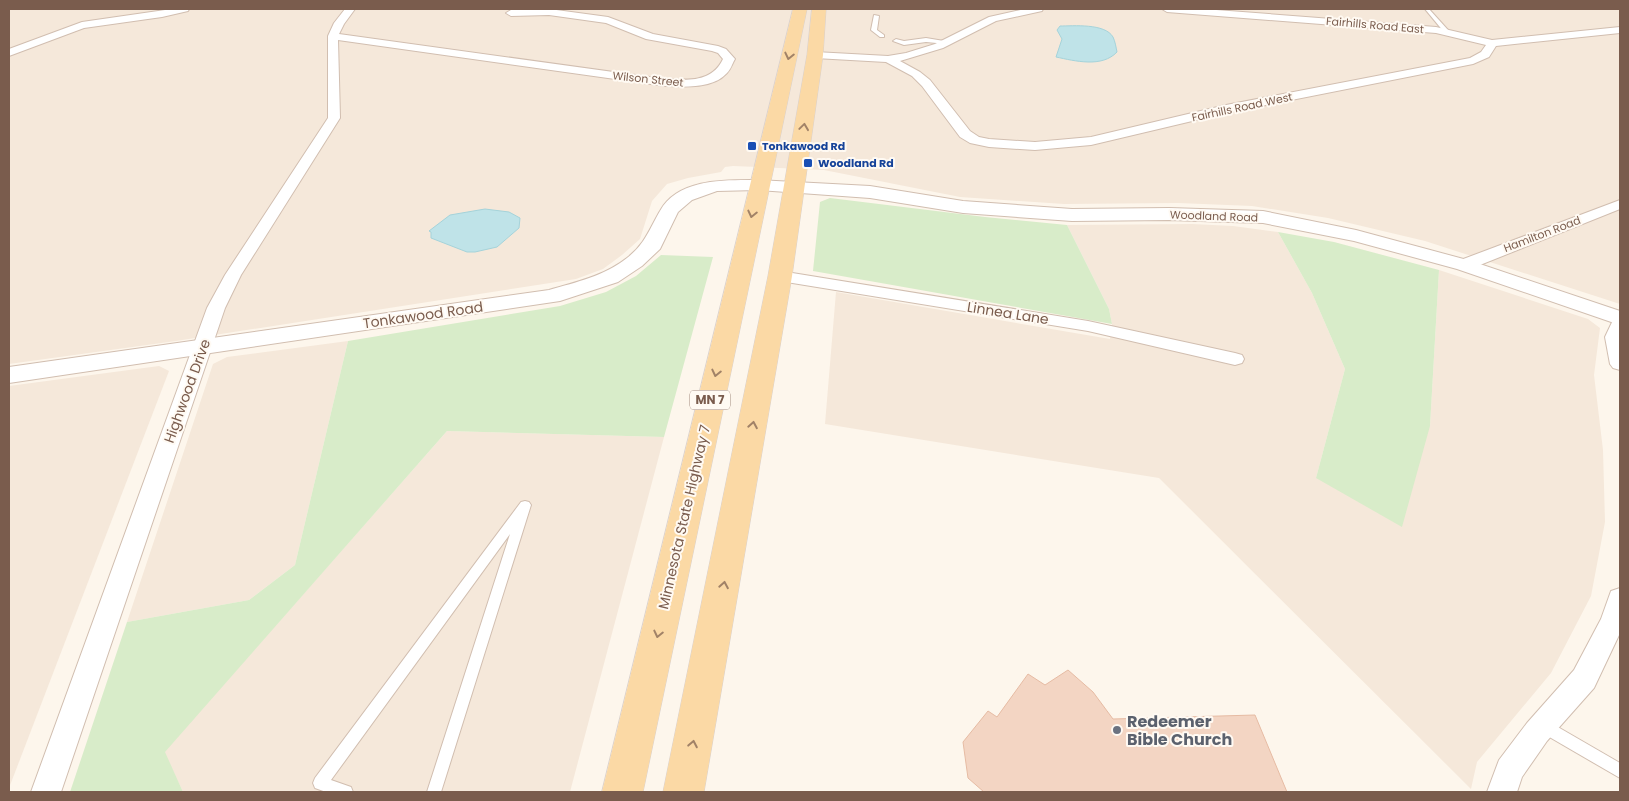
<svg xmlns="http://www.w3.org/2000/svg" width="1629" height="801" font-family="Poppins,sans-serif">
<rect width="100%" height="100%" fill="#fdf6ec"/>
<g fill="#f5e8da">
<path d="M9 9H1620V304L1425 241 1328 218 1252 206 1178 203 1064 204 960 197 824 170 733 166 725 167 721 172 688 178 667 184 652 201 640 239 622 255 603 269 576 279 176 341 9 364Z"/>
<path d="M1192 224 1233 226 1278 232 1312 293 1345 369 1316 478 1430 426 1439 270 1588 319 1600 328 1594 375 1603 450 1605 522 1591 596 1551 673 1477 762 1471 789 1159 478 825 424 836 292 1110 339 1112 324 1109 309 1067 225Z"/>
<path d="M348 341 295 565 249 600 127 622 213 364 227 357Z"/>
<path d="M159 366 169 371 9 788V386Z"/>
<path d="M447 431 664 437 570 792H183L164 752Z"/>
</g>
<g fill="#d8ecc9">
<path d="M830 198 985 217 1067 225 1109 309 1112 324 813 271 820 202Z"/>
<path d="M1278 232 1334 242 1439 270 1430 426 1402 527 1316 478 1345 369 1312 293Z"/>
<path d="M661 255 713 257 664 437 447 431 165 752 183 792H70L127 622 249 600 295 565 348 341 560 306 606 292 636 276Z"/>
</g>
<g fill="#bfe3e8" stroke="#a5d3da">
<path d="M1060 26C1073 26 1105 23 1113 37 1115 41 1116 47 1117 52 1102 68 1075 61 1056 57L1062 39 1057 30Z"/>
<path d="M485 209 509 212 520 218 519 228 497 247 475 252H467L431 238V232L429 231 450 215Z"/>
</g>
<path fill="#f3d5c3" stroke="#e6bba3" d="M1068 670 1093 692 1113 719 1255 715 1287 792H984L968 778 963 742 988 711 997 717 1028 674 1045 685Z"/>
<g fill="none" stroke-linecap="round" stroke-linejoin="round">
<g stroke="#d1beb0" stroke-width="2">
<g id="service">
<path d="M1425 9H1429L1448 30V32H1444Z"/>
<path d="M874 15 879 16 877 30 884 35V37H880L871 30Z"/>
<path d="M926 38 950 42 947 44 926 42 904 45 893 41 896 39 904 41Z"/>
<path d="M525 501 529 502 531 505 441 792H427L510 534 331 780 351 787 353 792H326L315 788 313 783 315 778 521 502Z"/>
<path d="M1544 719 1620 763V778L1539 731 1537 726 1539 721Z"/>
</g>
</g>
<g stroke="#d1beb0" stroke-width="2">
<g id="minor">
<path d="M172 9H189L188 11 162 17 84 28 9 56V49L82 22Z"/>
<path d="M345 9H355L344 24 339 34 657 78C682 80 711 85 723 59L718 53 712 51 646 39 606 23 549 15 511 16 506 13 511 10 549 9 608 17 653 34 718 46 726 49 735 59C732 64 731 69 727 73 713 89 684 87 665 86L338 40 340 118 241 275 225 308 61 792H31L207 308 225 275 328 118V36L334 23Z"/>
<path d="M1025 9H1043L1042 11 996 21 943 48 900 61 920 72 930 80 970 131 979 137 989 139 1035 142 1091 137 1226 105 1470 58 1481 52 1486 45 1436 33 1167 12 1162 9H1203L1436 27 1492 40 1620 27V33L1496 46 1489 57 1473 64 1226 113 1091 145 1035 150 989 147 970 143 960 137 922 86 912 76 886 62 815 58 809 55 815 52 888 56 906 53 935 44 989 17Z"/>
<path d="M1620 200V209L1470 269H1458L1456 265 1458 261Z"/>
<path d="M780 271 1088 321 1235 353 1242 355 1244 359 1242 363 1235 365 1088 331 774 280 772 276 774 272Z"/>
<path d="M1620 317V370L1613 368 1610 364 1605 337 1614 318Z"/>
<path d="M1620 588V633L1594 688 1547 741 1522 777 1517 792H1487L1499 760 1527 723 1574 670 1601 619 1611 591Z"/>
</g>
</g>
<g stroke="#d1beb0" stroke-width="2">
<path id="tertiary" d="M758 180 870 186 963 201 1072 209 1169 208 1263 211 1356 230 1471 261 1620 311V325L1457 269 1354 241 1263 223 1169 220 1072 221 963 213 870 198 758 190 717 191 692 200 678 212 660 249 642 266 618 282 560 301 9 383V367L549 290C577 282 604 276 627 258 645 244 649 230 660 211 678 178 726 180 758 180Z"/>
</g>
<g stroke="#dad1cd" stroke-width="1">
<g id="primary">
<path d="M793 9H807L643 792H602Z"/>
<path d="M812 9H826L823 55 792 276 704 792H663L768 276 807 55Z"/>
</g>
</g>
<use href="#service" fill="#fff" fill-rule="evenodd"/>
<use href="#minor" fill="#fff" fill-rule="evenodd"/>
<use href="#tertiary" fill="#fff" fill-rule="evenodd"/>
<use href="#primary" fill="#fbd9a5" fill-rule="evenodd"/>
</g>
<defs><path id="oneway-chevron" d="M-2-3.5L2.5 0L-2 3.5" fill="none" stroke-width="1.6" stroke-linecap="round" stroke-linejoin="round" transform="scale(1.25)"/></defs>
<g stroke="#a18267">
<use href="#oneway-chevron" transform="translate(789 56) rotate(103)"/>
<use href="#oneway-chevron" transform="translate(804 127) rotate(-82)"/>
<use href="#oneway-chevron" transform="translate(752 214) rotate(103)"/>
<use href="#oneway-chevron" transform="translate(716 373) rotate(103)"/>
<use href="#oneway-chevron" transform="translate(753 425) rotate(-80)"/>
<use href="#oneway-chevron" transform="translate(724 585) rotate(-80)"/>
<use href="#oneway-chevron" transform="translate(658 634) rotate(103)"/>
<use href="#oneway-chevron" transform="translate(693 744) rotate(-79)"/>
</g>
<g fill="#1a4fb4" stroke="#fffaf3" stroke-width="2">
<rect x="747" y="141" width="10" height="10" rx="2.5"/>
<rect x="803" y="158" width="10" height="10" rx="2.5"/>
</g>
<circle fill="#6b7280" stroke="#fffaf3" stroke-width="2" cx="1117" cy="730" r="5"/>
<g text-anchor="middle" stroke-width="4" stroke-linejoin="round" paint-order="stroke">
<g font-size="11" fill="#7a5c4d" stroke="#fffaf3">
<text transform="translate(1375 25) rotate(5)" y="4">Fairhills Road East</text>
<text transform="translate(648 79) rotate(6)" y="4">Wilson Street</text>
<text transform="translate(1242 107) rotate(-12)" y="4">Fairhills Road West</text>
<text transform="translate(1214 216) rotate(2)" y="4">Woodland Road</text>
<text transform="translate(1542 234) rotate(-21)" y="4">Hamilton Road</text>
</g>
<g font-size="11" font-weight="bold" fill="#164399" stroke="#fffaf3" text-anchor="start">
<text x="762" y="150">Tonkawood Rd</text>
<text x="818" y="167">Woodland Rd</text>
</g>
<rect fill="#fffaf3" stroke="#a28b7f" stroke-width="1" x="690" y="390.5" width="40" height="19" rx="4"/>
<g font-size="12" font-weight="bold" fill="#7a5c4d">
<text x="710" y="404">MN 7</text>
</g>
<g font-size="14" fill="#7a5c4d" stroke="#fffaf3">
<text transform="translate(1008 313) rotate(9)" y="5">Linnea Lane</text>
<text transform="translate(423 315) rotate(-8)" y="5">Tonkawood Road</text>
<text transform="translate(187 391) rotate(-70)" y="5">Highwood Drive</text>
<text transform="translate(684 517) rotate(-77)" y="5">Minnesota State Highway 7</text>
</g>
<g font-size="16" font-weight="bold" fill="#5b616d" stroke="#fffaf3" text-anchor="start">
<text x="1127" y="727">Redeemer<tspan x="1127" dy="18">Bible Church</tspan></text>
</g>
</g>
<rect width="1629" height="801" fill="none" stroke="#7a5c4d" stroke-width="20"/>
</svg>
